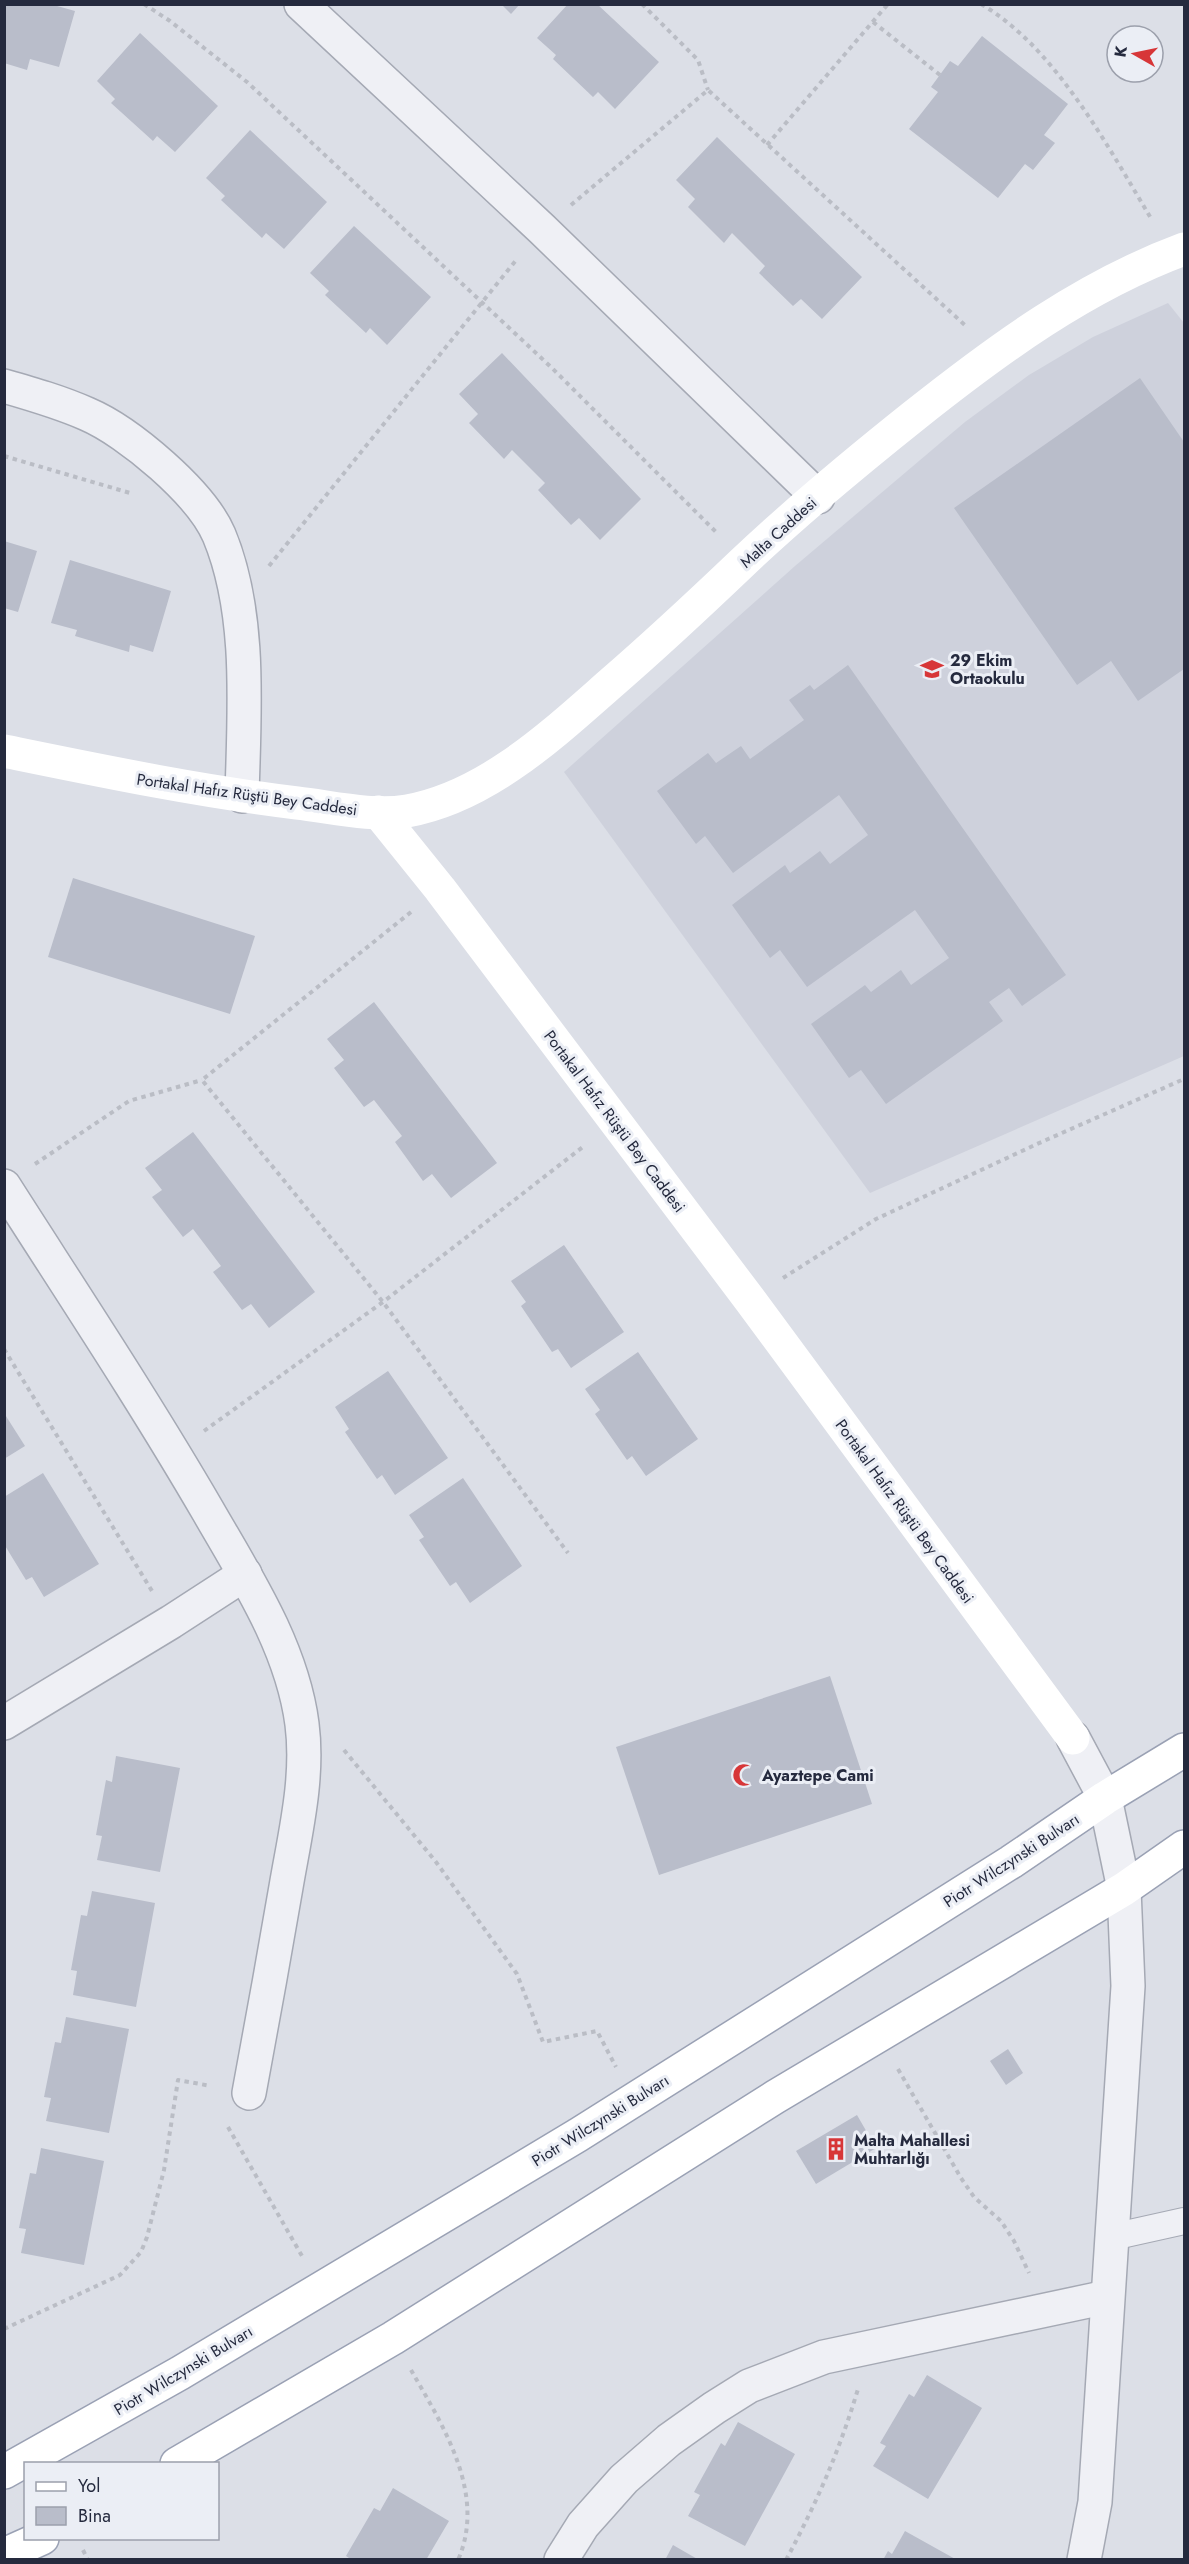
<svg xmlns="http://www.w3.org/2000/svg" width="1189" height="2564" font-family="Jost,sans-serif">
<rect width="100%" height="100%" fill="#dcdfe7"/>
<path fill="#ced1dc" d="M1168 303 1184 323V1056L870 1193 564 772 795 566 965 422 1029 375 1093 337Z"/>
<g fill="#b9bdca">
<path d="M4 4H50L75 11 59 67 30 59 27 70 4 63Z"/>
<path d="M501 4H520L511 14Z"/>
<path d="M568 4H597L659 62 615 109 598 92 593 97 553 59 556 55 537 38Z"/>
<path d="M140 33 218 106 175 152 157 136 153 141 111 103 115 99 97 81Z"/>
<path d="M982 36 1068 104 1044 135 1055 143 1033 170 1025 164 998 198 909 129 938 92 931 87 950 61 958 66Z"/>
<path d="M250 130 327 202 284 249 266 233 262 238 221 200 225 196 206 178Z"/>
<path d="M717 137 862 277 822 319 801 299 793 306 759 273 765 266 732 233 724 243 688 207 695 199 676 180Z"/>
<path d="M354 226 431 297 387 345 370 328 366 333 325 295 329 291 310 273Z"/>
<path d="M502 353 641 499 600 540 579 518 571 525 538 490 545 483 512 450 504 459 469 423 478 414 459 394Z"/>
<path d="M1140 378 1184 442V669L1138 701 1111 661 1077 685 954 508Z"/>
<path d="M4 541 37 551 18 612 4 608Z"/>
<path d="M70 560 171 591 153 652 130 645 129 652 75 636 77 630 51 623Z"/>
<path d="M848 665 1066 975 1022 1006 1009 988 989 1002 1003 1021 886 1104 861 1070 849 1078 811 1024 865 985 871 992 901 970 911 985 949 958 915 910 807 987 780 950 770 958 732 905 785 865 790 873 820 851 830 864 868 835 839 795 733 873 705 836 696 844 657 791 708 753 716 763 741 746 750 759 804 720 789 700 810 685 814 690Z"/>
<path d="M73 878 255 936 230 1014 48 957Z"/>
<path d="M374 1002 497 1163 451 1198 432 1174 423 1181 395 1142 402 1136 374 1100 364 1107 334 1068 344 1060 327 1039Z"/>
<path d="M193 1132 315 1292 269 1328 251 1304 242 1310 213 1272 221 1266 193 1229 183 1237 152 1197 162 1190 145 1168Z"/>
<path d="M564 1245 624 1332 571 1368 558 1349 552 1352 521 1306 526 1302 511 1281Z"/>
<path d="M638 1352 698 1439 646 1476 632 1456 627 1460 595 1414 600 1410 585 1389Z"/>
<path d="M388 1371 448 1458 395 1495 382 1475 377 1479 345 1432 349 1429 335 1407Z"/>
<path d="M4 1413 25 1446 4 1459Z"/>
<path d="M43 1473 99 1564 44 1597 32 1577 26 1580 4 1544V1497Z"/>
<path d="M463 1478 522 1566 470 1603 456 1582 450 1586 419 1540 424 1537 409 1515Z"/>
<path d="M830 1676 872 1804 659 1875 616 1747Z"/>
<path d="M116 1756 180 1768 160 1872 97 1860 102 1836 96 1835 106 1780 112 1782Z"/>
<path d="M92 1891 155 1903 136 2007 73 1995 77 1971 71 1970 81 1915 87 1916Z"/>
<path d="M66 2017 129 2029 109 2133 46 2121 51 2098 44 2097 55 2042 61 2043Z"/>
<path d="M1008 2049 1023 2073 1006 2085 990 2061Z"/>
<path d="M857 2115 876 2148 816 2184 796 2151Z"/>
<path d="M41 2148 104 2161 84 2265 21 2253 26 2229 19 2228 30 2173 36 2174Z"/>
<path d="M927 2375 982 2408 928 2499 873 2466 886 2446 880 2443 909 2394 914 2397Z"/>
<path d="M738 2422 795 2454 745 2546 688 2516 700 2495 694 2492 721 2443 725 2446Z"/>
<path d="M393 2488 449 2521 426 2560H352L346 2556 374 2508 380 2511Z"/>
<path d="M905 2531 957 2560H883L888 2551 892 2554Z"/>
<path d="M673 2545 699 2560H665Z"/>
</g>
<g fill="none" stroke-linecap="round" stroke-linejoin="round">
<g stroke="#a5a9b4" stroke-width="28">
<path id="service" d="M1112 2237 1184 2221"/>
</g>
<g stroke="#a5a9b4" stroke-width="36">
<g id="minor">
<path d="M301 4 542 229 818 497"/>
<path d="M4 386C32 394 60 402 87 414 129 432 201 493 219 535 252 614 244 713 242 796"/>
<path d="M4 1186C73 1294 144 1401 208 1511 246 1577 292 1647 302 1724 309 1778 295 1834 286 1887 274 1956 262 2024 249 2093"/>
<path d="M4 1723 171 1622 245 1574"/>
<path d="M561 2560 583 2525 624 2479 669 2440 714 2408 749 2386 824 2357 1107 2297"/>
</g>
</g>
<g stroke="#a5a9b4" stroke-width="36">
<path id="tertiary" d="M1073 1738 1105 1798 1124 1889 1128 1986 1095 2502 1084 2560"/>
</g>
<g stroke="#9aa1b4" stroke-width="36">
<g id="primary">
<path d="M177 2464 393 2338 775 2097 1124 1889 1184 1847"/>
<path d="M4 2472 180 2373 578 2135 1011 1862 1105 1798 1184 1750"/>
<path d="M4 2555 42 2538"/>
</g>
</g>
<g stroke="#babdc5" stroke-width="4" stroke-dasharray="4.5 4.5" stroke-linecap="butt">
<path d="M144 4 170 21 247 82 553 369 717 533"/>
<path d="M642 4 698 60 708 90"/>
<path d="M981 4C1056 48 1108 147 1152 220"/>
<path d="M873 22 940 75"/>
<path d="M767 145 888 4"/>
<path d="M571 205 708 90 967 327"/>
<path d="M4 456 130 493"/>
<path d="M269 566 517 259"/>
<path d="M411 912 202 1080 383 1302 568 1553"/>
<path d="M35 1164 129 1101 202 1080"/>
<path d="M783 1278 876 1219 1037 1144 1184 1079"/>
<path d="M4 1349 152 1591"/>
<path d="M204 1431 383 1302 584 1146"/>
<path d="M344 1750 436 1862 517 1974 543 2042 597 2031 616 2067"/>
<path d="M898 2069 961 2178 974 2197 1001 2221 1014 2241 1029 2273"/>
<path d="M228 2127 302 2256"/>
<path d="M4 2329 120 2275 141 2252 147 2237 164 2170 178 2080 211 2086"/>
<path d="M411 2370C443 2426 487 2494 458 2560"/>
<path d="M83 2550 88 2560"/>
<path d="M786 2560C817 2502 839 2452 858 2389"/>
</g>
<use href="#service" stroke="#eff0f5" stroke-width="26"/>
<use href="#minor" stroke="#eff0f5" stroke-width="33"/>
<use href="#tertiary" stroke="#eff0f5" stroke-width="33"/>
<g stroke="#fff" stroke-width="33">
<path d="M4 751C102 771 198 791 297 803 332 807 372 817 407 811 486 797 552 735 610 684 655 645 699 604 742 563 797 511 856 462 915 415 998 349 1084 286 1184 249"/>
<path d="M378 812 440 889 750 1300 1073 1738"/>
</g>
<use href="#primary" stroke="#fff" stroke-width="33"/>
</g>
<defs>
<g id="school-bare" transform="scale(1.8)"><path d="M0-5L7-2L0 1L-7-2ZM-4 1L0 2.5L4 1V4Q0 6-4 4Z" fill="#d73638" stroke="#ebeef5" stroke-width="2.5" paint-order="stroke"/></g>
<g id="mosque-bare" transform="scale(1.8)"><path d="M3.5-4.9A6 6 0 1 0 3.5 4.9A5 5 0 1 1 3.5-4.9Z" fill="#d73638" stroke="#ebeef5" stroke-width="2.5" paint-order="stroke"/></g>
<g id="building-bare" transform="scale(1.8)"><path d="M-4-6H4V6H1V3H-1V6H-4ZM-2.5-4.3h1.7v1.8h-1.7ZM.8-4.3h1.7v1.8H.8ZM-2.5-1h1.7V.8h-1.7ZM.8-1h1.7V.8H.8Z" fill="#d73638" stroke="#ebeef5" stroke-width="2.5" paint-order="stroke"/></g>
</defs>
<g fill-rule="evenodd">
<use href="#school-bare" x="932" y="669"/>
<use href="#mosque-bare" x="744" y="1775"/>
<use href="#building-bare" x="836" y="2149"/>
</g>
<g text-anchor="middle" stroke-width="6" stroke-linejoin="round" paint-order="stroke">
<g font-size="16" fill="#252a3e" stroke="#ebeef5">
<text transform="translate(778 532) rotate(-42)" y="6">Malta Caddesi</text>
<text transform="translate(247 794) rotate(8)" y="6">Portakal Hafız Rüştü Bey Caddesi</text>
<text transform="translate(615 1121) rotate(53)" y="6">Portakal Hafız Rüştü Bey Caddesi</text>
<text transform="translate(905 1511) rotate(54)" y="6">Portakal Hafız Rüştü Bey Caddesi</text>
<text transform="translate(1011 1860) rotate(-33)" y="6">Piotr Wilczynski Bulvarı</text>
<text transform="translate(600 2120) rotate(-32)" y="6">Piotr Wilczynski Bulvarı</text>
<text transform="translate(183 2370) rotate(-31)" y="6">Piotr Wilczynski Bulvarı</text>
</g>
<g font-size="16" font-weight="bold" fill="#252a3e" stroke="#ebeef5" text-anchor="start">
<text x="950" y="666">29 Ekim<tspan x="950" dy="18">Ortaokulu</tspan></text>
<text x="762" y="1781">Ayaztepe Cami</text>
<text x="854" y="2146">Malta Mahallesi<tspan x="854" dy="18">Muhtarlığı</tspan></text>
</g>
</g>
<rect width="1189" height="2564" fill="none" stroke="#252a3e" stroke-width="12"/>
<rect x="24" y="2462" width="195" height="78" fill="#ebeef5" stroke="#9ca0ac" stroke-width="1.5"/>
<rect x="36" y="2482" width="30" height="9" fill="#ffffff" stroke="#9ca0ac" stroke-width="1.5"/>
<text x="78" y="2492" font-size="18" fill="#252a3e">Yol</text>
<rect x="36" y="2507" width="30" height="18" fill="#b9bdca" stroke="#9ca0ac" stroke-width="1.5"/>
<text x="78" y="2522" font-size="18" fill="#252a3e">Bina</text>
<g transform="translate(1135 54) rotate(279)"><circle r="28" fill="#ebeef5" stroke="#9ca0ac" stroke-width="1.5"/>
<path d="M0-4.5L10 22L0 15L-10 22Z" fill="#d73638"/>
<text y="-9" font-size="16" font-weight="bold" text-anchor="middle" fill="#252a3e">K</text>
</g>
</svg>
